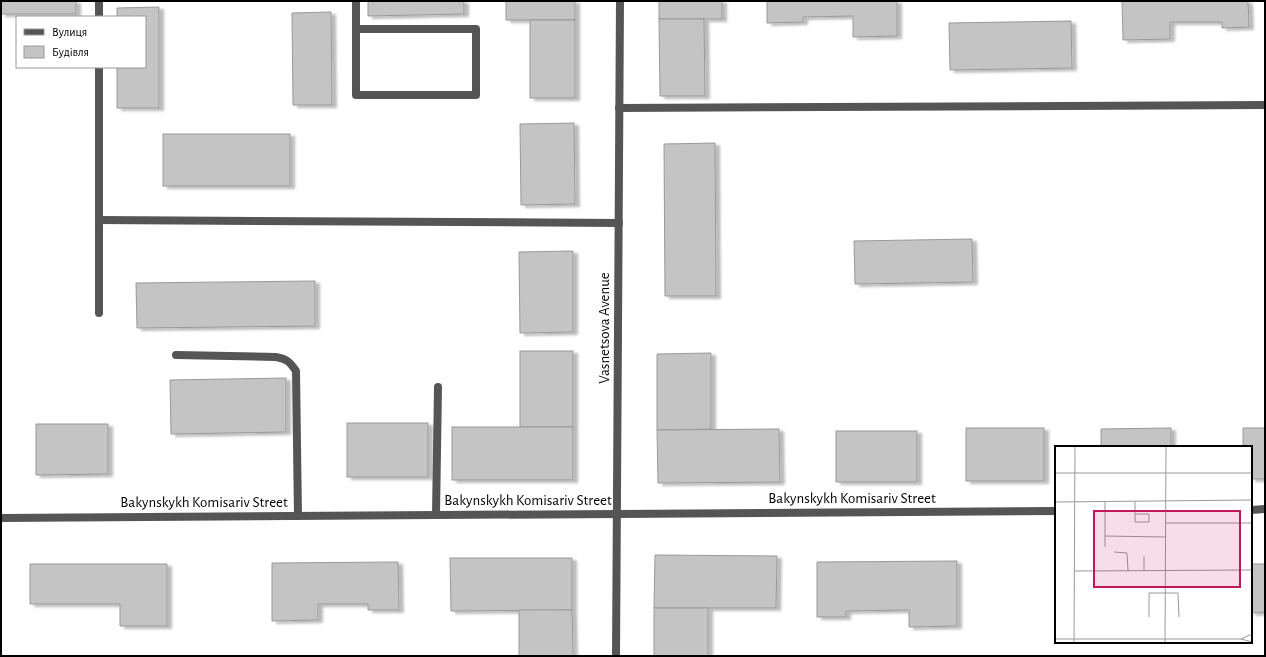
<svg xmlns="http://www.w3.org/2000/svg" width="1266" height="657" font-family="'Alegreya Sans',sans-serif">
<defs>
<filter id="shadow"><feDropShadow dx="4.5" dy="2.5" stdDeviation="1" flood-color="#0004"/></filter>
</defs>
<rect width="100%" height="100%" fill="#fff"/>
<g fill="#c4c4c4" stroke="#999" filter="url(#shadow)">
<rect x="1" y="1" width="75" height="13"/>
<path d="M368 1H464V14L368 16Z"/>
<rect x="506" y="1" width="69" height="19"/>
<rect x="659" y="1" width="63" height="18"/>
<path d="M767 1H897V36L853 37V16L803 17V22L767 23Z"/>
<path d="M1122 1H1248L1249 27 1222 28V22H1170V39L1123 40Z"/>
<path d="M159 7V108H117V67H145V17H117V8Z"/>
<path d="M331 12 332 105H293L292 13Z"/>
<path d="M659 19H704L705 96H660Z"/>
<rect x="530" y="20" width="45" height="78"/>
<path d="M1071 21 1072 68 950 70 949 23Z"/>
<path d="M574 123 575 204 521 205 520 124Z"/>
<rect x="163" y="134" width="127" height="52"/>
<path d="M715 143 716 296H665L664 144Z"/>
<path d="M972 239 973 282 855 284 854 241Z"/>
<path d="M573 251V332L520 333 519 252Z"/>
<path d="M315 281V326L137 328 136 283Z"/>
<rect x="520" y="351" width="53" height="76"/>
<path d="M711 353V429L657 430V354Z"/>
<path d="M286 378V432L171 434 170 380Z"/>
<rect x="347" y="423" width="81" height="54"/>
<path d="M36 424H108V474L36 475Z"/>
<rect x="452" y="427" width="121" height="53"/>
<rect x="966" y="428" width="78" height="53"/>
<path d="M1171 428V447H1101V429Z"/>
<path d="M1243 428H1265V479H1251V447H1243Z"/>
<path d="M779 429 780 482 658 483 657 430Z"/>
<rect x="836" y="431" width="81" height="51"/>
<path d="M655 555 777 556 776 608H654Z"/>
<path d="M450 558H572V610L451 611Z"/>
<path d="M957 561V626L909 627V610L846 611V617H817V562Z"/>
<path d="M398 562 399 610H368V604H318V620L272 621V563Z"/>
<path d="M30 564H167V626H120V604H30Z"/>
<path d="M1251 564H1265V612L1251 613Z"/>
<rect x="654" y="608" width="54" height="48"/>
<path d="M519 610H572L573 656H519Z"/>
</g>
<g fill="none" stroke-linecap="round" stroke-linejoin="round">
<g stroke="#555" stroke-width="8">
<path d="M99 1V17"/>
<path d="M356 1V95H476V29H356"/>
<path d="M99 67V313"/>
<path d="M619 108 1265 105"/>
<path d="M99 220 619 223"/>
<path d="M176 355 276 357C287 359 290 362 296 371L298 516"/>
<path d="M436 515 438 387"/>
</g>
<g stroke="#555" stroke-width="8">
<path d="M1251 510 1265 509"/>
<path d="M1 518 1056 511"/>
<path d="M616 656 620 1"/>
</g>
</g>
<g text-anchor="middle" stroke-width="3" stroke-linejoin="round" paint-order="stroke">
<g font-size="15" fill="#000" stroke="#fff">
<text transform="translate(604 328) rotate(-90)" y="5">Vasnetsova Avenue</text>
<text x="852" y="503">Bakynskykh Komisariv Street</text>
<text x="528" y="505">Bakynskykh Komisariv Street</text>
<text x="204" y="507">Bakynskykh Komisariv Street</text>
</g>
</g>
<g transform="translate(1055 446)">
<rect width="197" height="197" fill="#fff"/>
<path fill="none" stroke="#999" stroke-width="1" d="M0 27H197M0 56 197 54M50 56V101M80 56V76H94V68H80M110 77H197M50 90 110 91M59 106 72 107 73 125M89 124V110M20 125 197 124M94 171V147H123L124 171M0 193H186L197 196M186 193 197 188M19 197 20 0M110 197 111 0"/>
<path fill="#c2185b" fill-opacity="0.15" stroke="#c2185b" stroke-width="2" d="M39 65H185V141H39Z"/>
<rect width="197" height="197" fill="none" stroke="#000" stroke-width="2"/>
</g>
<rect width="1266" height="657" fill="none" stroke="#000000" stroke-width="4"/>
<rect x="16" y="16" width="130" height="52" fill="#ffffff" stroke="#999999"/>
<rect x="24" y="29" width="20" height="6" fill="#555555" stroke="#999999"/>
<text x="52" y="36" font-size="12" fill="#000000">Вулиця</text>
<rect x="24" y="46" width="20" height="12" fill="#c4c4c4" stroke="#999999"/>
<text x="52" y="56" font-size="12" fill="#000000">Будівля</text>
</svg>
